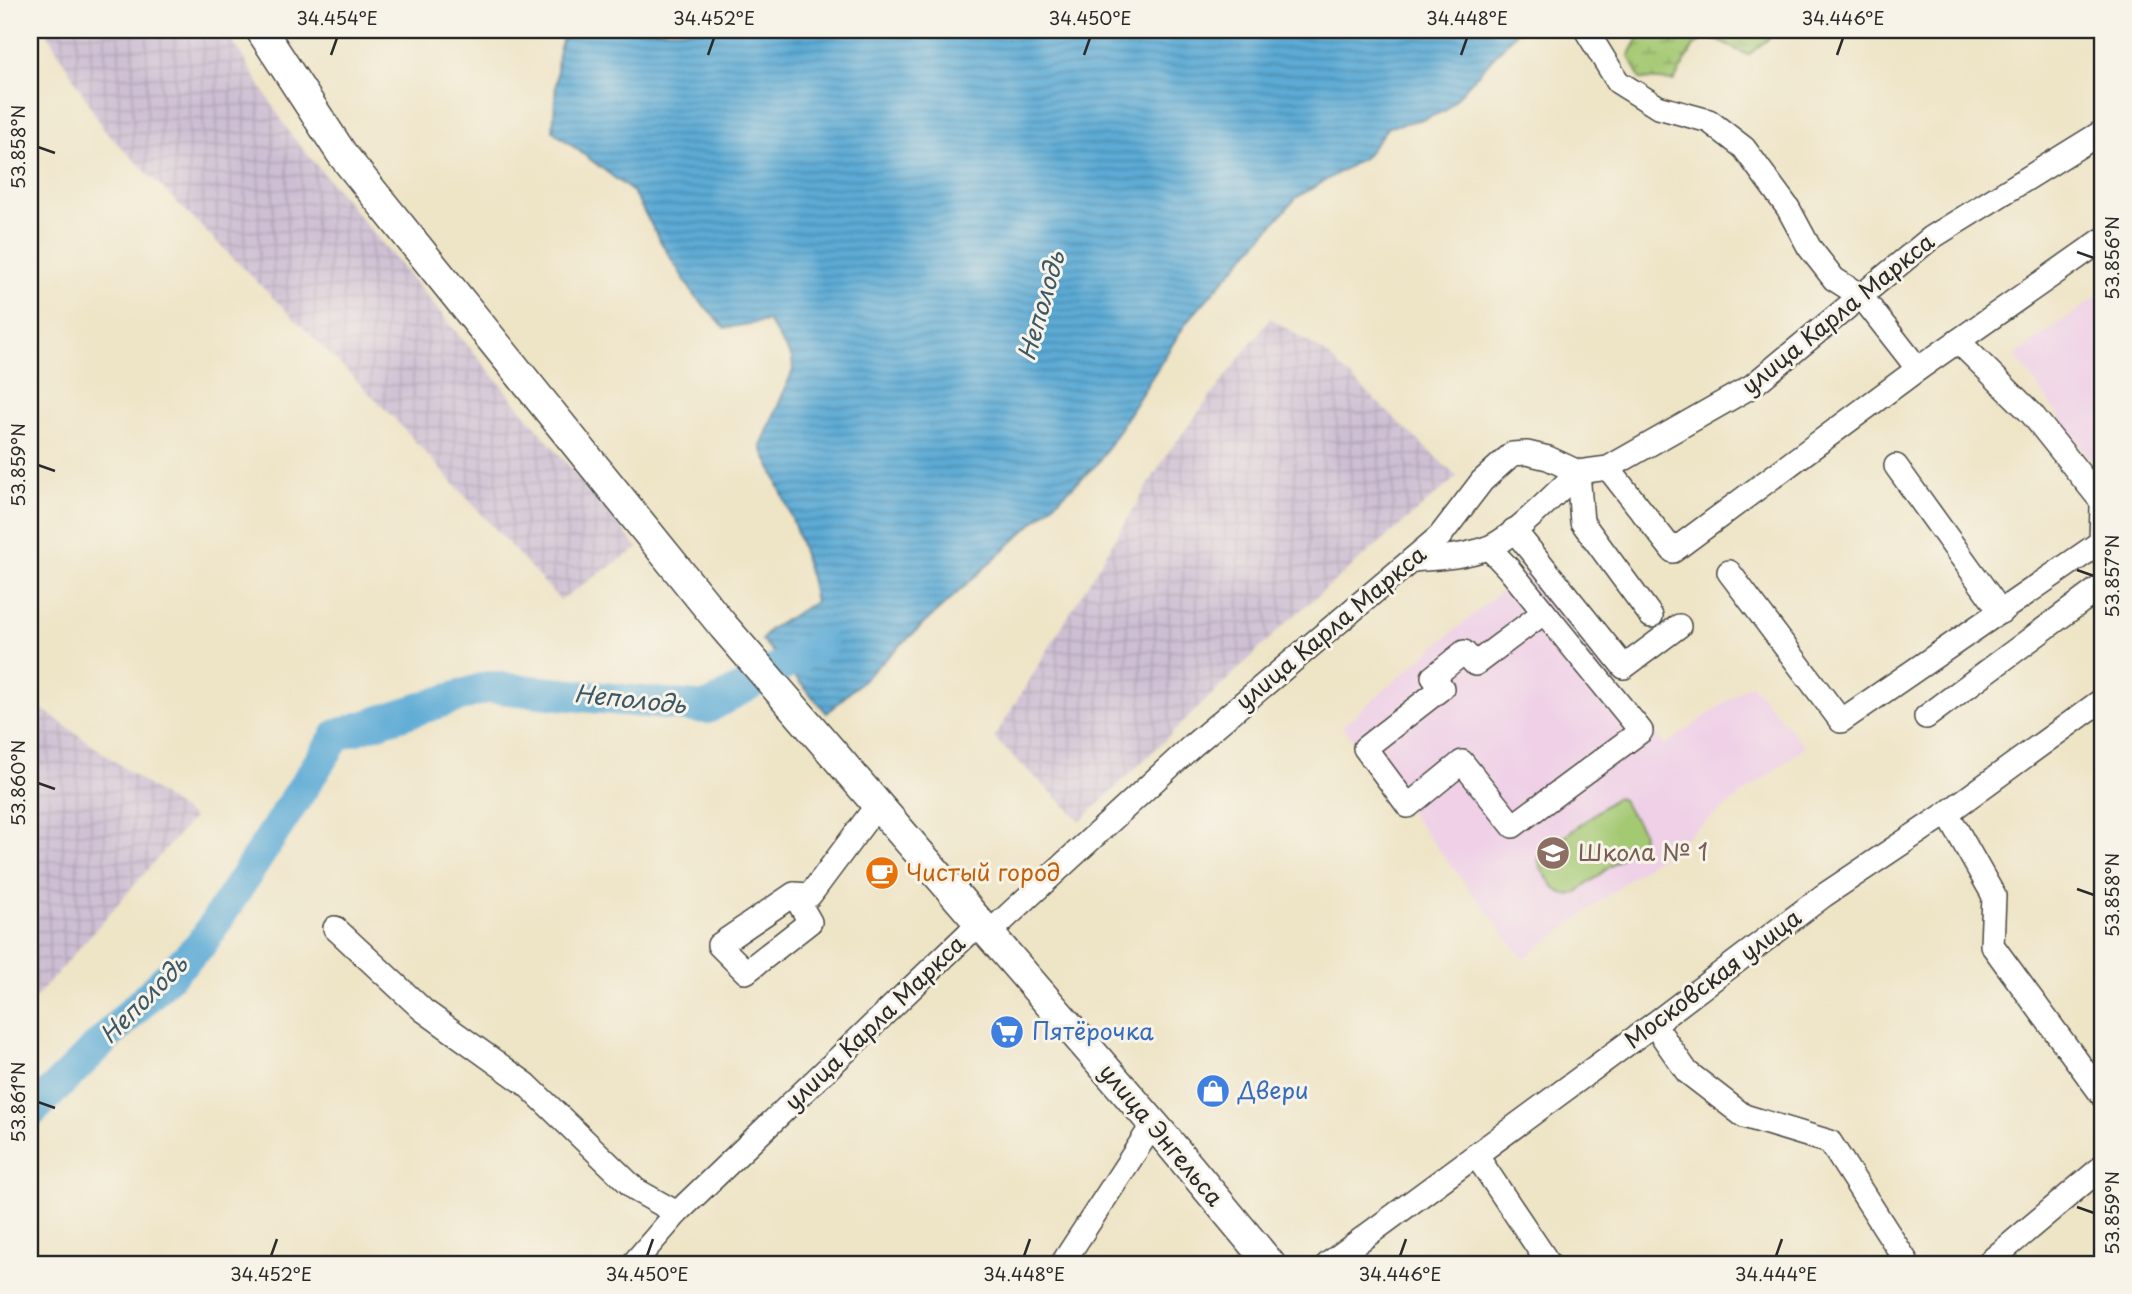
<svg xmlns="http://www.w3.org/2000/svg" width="2132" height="1294" font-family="'Playpen Sans',sans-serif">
<defs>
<pattern id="industrial-grid" width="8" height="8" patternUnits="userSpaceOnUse" patternTransform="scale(1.75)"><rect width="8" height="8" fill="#cdbed3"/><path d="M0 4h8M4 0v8" fill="none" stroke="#b0a3b5"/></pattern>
<pattern id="wetland-marsh" width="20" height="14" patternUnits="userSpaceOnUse" patternTransform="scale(1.75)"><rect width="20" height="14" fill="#a4c973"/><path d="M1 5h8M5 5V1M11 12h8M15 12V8" fill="none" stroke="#86a35f"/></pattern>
<pattern id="water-rules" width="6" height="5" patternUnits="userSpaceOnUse" patternTransform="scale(1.75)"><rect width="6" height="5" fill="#5baad5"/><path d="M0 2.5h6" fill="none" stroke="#4b8bad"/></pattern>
</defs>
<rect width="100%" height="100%" fill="#f7f3e8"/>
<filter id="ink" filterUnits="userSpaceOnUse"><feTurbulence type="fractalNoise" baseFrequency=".0143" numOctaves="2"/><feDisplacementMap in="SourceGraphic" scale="14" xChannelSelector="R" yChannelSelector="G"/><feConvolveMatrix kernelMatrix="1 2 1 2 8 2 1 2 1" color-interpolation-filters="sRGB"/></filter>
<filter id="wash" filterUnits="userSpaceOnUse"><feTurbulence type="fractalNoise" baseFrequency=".00686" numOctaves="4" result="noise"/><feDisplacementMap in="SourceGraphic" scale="28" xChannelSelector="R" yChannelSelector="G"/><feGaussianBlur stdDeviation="1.57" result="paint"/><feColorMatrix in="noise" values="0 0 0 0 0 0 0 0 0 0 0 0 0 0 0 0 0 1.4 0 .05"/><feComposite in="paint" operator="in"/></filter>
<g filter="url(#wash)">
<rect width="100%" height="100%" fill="#eee4c6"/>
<g fill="#efd0e7">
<path d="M2102 293V476L2015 355Z"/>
<path d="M1523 572 1665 745 1751 684 1805 747 1524 959 1342 726Z"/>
</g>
<g fill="url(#industrial-grid)">
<path d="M45 30H226L291 135 638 548 560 600 391 415 105 131Z"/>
<path d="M1270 318 1325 353 1457 477 1288 621 1081 821 994 738 1167 454Z"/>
<path d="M30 700 193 818 30 1004Z"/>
</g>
<path fill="#a4c973" stroke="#687a4f" stroke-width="2" d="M1615 798 1621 799 1642 830 1643 837 1640 843 1576 893C1571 894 1569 896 1564 894 1554 891 1538 867 1538 857Z"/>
<path fill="url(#wetland-marsh)" stroke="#687a4f" stroke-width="2" d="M1643 30H1772V36L1748 55 1707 36 1694 46 1674 81 1640 79 1629 56Z"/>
<path fill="url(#water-rules)" stroke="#436a80" stroke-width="2" d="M565 30H1518L1445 111 1424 119 1388 127 1365 157 1296 198 1186 323 1097 464 827 713 762 640 770 629 815 602C805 545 785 498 761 446L793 370 792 358 768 321 725 328 694 295 662 244 633 192 553 131 558 54Z"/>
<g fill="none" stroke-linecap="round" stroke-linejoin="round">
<path stroke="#5baad5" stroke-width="32" d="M30 1113 202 943 337 735 488 687 707 708 821 644"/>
</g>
</g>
<g filter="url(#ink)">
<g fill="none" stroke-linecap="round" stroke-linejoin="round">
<g stroke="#484742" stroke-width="26">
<g id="minor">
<path d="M1586 30 1618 82 1658 107 1709 121 1744 148 1788 208 1809 247 1834 279 1861 296 1918 369 2102 240"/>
<path d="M1958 341 2031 413 2102 502"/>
<path d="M1896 466 2001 612"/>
<path d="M1608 468 1673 551 1918 369"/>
<path d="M1578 472 1582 522 1651 616"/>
<path d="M1514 530 1624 667 1679 626"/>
<path d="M1489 548 1508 568 1641 731 1513 826 1462 762 1408 806 1365 748 1442 688 1433 677 1464 652 1475 664 1543 613"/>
<path d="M1412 560C1437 558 1463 557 1487 548 1511 540 1558 491 1578 472"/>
<path d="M1729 572 1841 721 2101 542 2102 507"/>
<path d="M1926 717 2102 586"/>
<path d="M1947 813 1994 896 1992 945 2102 1095"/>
<path d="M794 894 810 922 746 972 719 945 794 894 810 895 872 812 888 818"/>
<path d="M335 928 423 1010 526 1084 636 1190 677 1213"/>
<path d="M1654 1024 1687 1072 1744 1116 1830 1142 1908 1264"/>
<path d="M1476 1155 1549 1264"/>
<path d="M633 1264 677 1213 971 931 989 933 1191 747 1440 536 1482 481 1512 454 1527 453 1548 458 1578 472 1608 468 1752 386 1931 238 2102 132"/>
<path d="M1062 1264 1148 1132 1162 1134"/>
<path d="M1328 1264 1654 1024 1823 896 1947 813 2102 700"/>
<path d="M1987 1264 2102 1167"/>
</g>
</g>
<g stroke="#484742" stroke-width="33">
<path id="major" d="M261 30 342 154 724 627 1162 1134 1270 1264"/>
</g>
<use href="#minor" stroke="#fff" stroke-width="23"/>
<use href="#major" stroke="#fff" stroke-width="30"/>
</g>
</g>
<path fill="none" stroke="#2b2b2b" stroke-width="2.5" d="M331 55 337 38M708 55 714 38M1084 55 1090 38M1461 55 1467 38M1837 55 1843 38M38 147 55 153M2077 252 2094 258M38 465 55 471M2077 570 2094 576M38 783 55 789M2077 889 2094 895M38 1102 55 1108M2077 1207 2094 1213M271 1256 277 1239M647 1256 653 1239M1024 1256 1030 1239M1400 1256 1406 1239M1776 1256 1782 1239"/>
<defs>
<g id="school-disc" transform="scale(1.75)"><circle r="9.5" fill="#8d6e63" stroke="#f7f3e8"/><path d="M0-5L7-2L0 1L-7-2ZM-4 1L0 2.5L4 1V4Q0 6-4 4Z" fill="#fff"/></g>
<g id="cafe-disc" transform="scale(1.75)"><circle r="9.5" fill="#e8710a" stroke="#f7f3e8"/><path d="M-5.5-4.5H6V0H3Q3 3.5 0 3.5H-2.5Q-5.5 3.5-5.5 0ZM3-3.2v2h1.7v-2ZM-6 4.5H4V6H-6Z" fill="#fff"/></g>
<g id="supermarket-disc" transform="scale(1.75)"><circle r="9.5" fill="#3f7fe0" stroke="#f7f3e8"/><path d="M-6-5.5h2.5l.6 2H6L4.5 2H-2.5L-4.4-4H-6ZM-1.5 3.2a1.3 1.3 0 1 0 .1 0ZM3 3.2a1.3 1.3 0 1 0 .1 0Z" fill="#fff"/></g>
<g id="shop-disc" transform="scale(1.75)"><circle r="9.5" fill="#3f7fe0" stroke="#f7f3e8"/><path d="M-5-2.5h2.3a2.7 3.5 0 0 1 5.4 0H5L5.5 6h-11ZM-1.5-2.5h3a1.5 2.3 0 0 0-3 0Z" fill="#fff"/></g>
</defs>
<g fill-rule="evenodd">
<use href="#school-disc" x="1553" y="853"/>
<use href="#cafe-disc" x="882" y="873"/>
<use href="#supermarket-disc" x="1007" y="1032"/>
<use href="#shop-disc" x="1213" y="1091"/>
</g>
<g text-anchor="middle" stroke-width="6" stroke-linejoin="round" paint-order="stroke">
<g font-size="23" fill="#2b2b2b" stroke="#f7f3e8">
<text transform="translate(1838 314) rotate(-39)" y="8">улица Карла Маркса</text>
<text transform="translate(1331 628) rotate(-40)" y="8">улица Карла Маркса</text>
<text transform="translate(1713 979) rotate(-37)" y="8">Московская улица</text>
<text transform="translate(875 1023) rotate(-44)" y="8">улица Карла Маркса</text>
<text transform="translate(1161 1135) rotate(50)" y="8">улица Энгельса</text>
</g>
<g font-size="23" fill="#785e54" stroke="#f7f3e8" text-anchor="start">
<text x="1578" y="861">Школа № 1</text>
</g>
<g font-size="23" fill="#c56008" stroke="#f7f3e8" text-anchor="start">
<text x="906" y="881">Чистый город</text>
</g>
<g font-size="23" fill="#366cbe" stroke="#f7f3e8" text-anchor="start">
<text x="1032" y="1040">Пятёрочка</text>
<text x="1238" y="1099">Двери</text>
</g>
<g font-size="24" font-style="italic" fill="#3c5766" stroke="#f7f3e8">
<text transform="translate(1042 306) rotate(-74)" y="8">Неполодь</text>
<text transform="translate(630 700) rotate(6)" y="8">Неполодь</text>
<text transform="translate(144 1000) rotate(-45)" y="8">Неполодь</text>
</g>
</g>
<rect width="2132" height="1294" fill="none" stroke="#f7f3e8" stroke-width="77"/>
<rect x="38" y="38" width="2056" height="1218" fill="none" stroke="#2b2b2b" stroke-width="2.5"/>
<g font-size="18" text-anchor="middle" fill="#2b2b2b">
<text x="337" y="25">34.454°E</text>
<text x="714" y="25">34.452°E</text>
<text x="1090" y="25">34.450°E</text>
<text x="1467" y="25">34.448°E</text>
<text x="1843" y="25">34.446°E</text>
<text transform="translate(19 147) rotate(-90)" y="6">53.858°N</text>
<text transform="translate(2113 258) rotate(-90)" y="6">53.856°N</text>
<text transform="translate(19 465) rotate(-90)" y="6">53.859°N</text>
<text transform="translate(2113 576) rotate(-90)" y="6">53.857°N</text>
<text transform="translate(19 783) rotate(-90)" y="6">53.860°N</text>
<text transform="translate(2113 895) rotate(-90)" y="6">53.858°N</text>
<text transform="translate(19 1102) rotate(-90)" y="6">53.861°N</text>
<text transform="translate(2113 1213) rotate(-90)" y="6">53.859°N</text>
<text x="271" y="1281">34.452°E</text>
<text x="647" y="1281">34.450°E</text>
<text x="1024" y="1281">34.448°E</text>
<text x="1400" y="1281">34.446°E</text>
<text x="1776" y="1281">34.444°E</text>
</g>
</svg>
